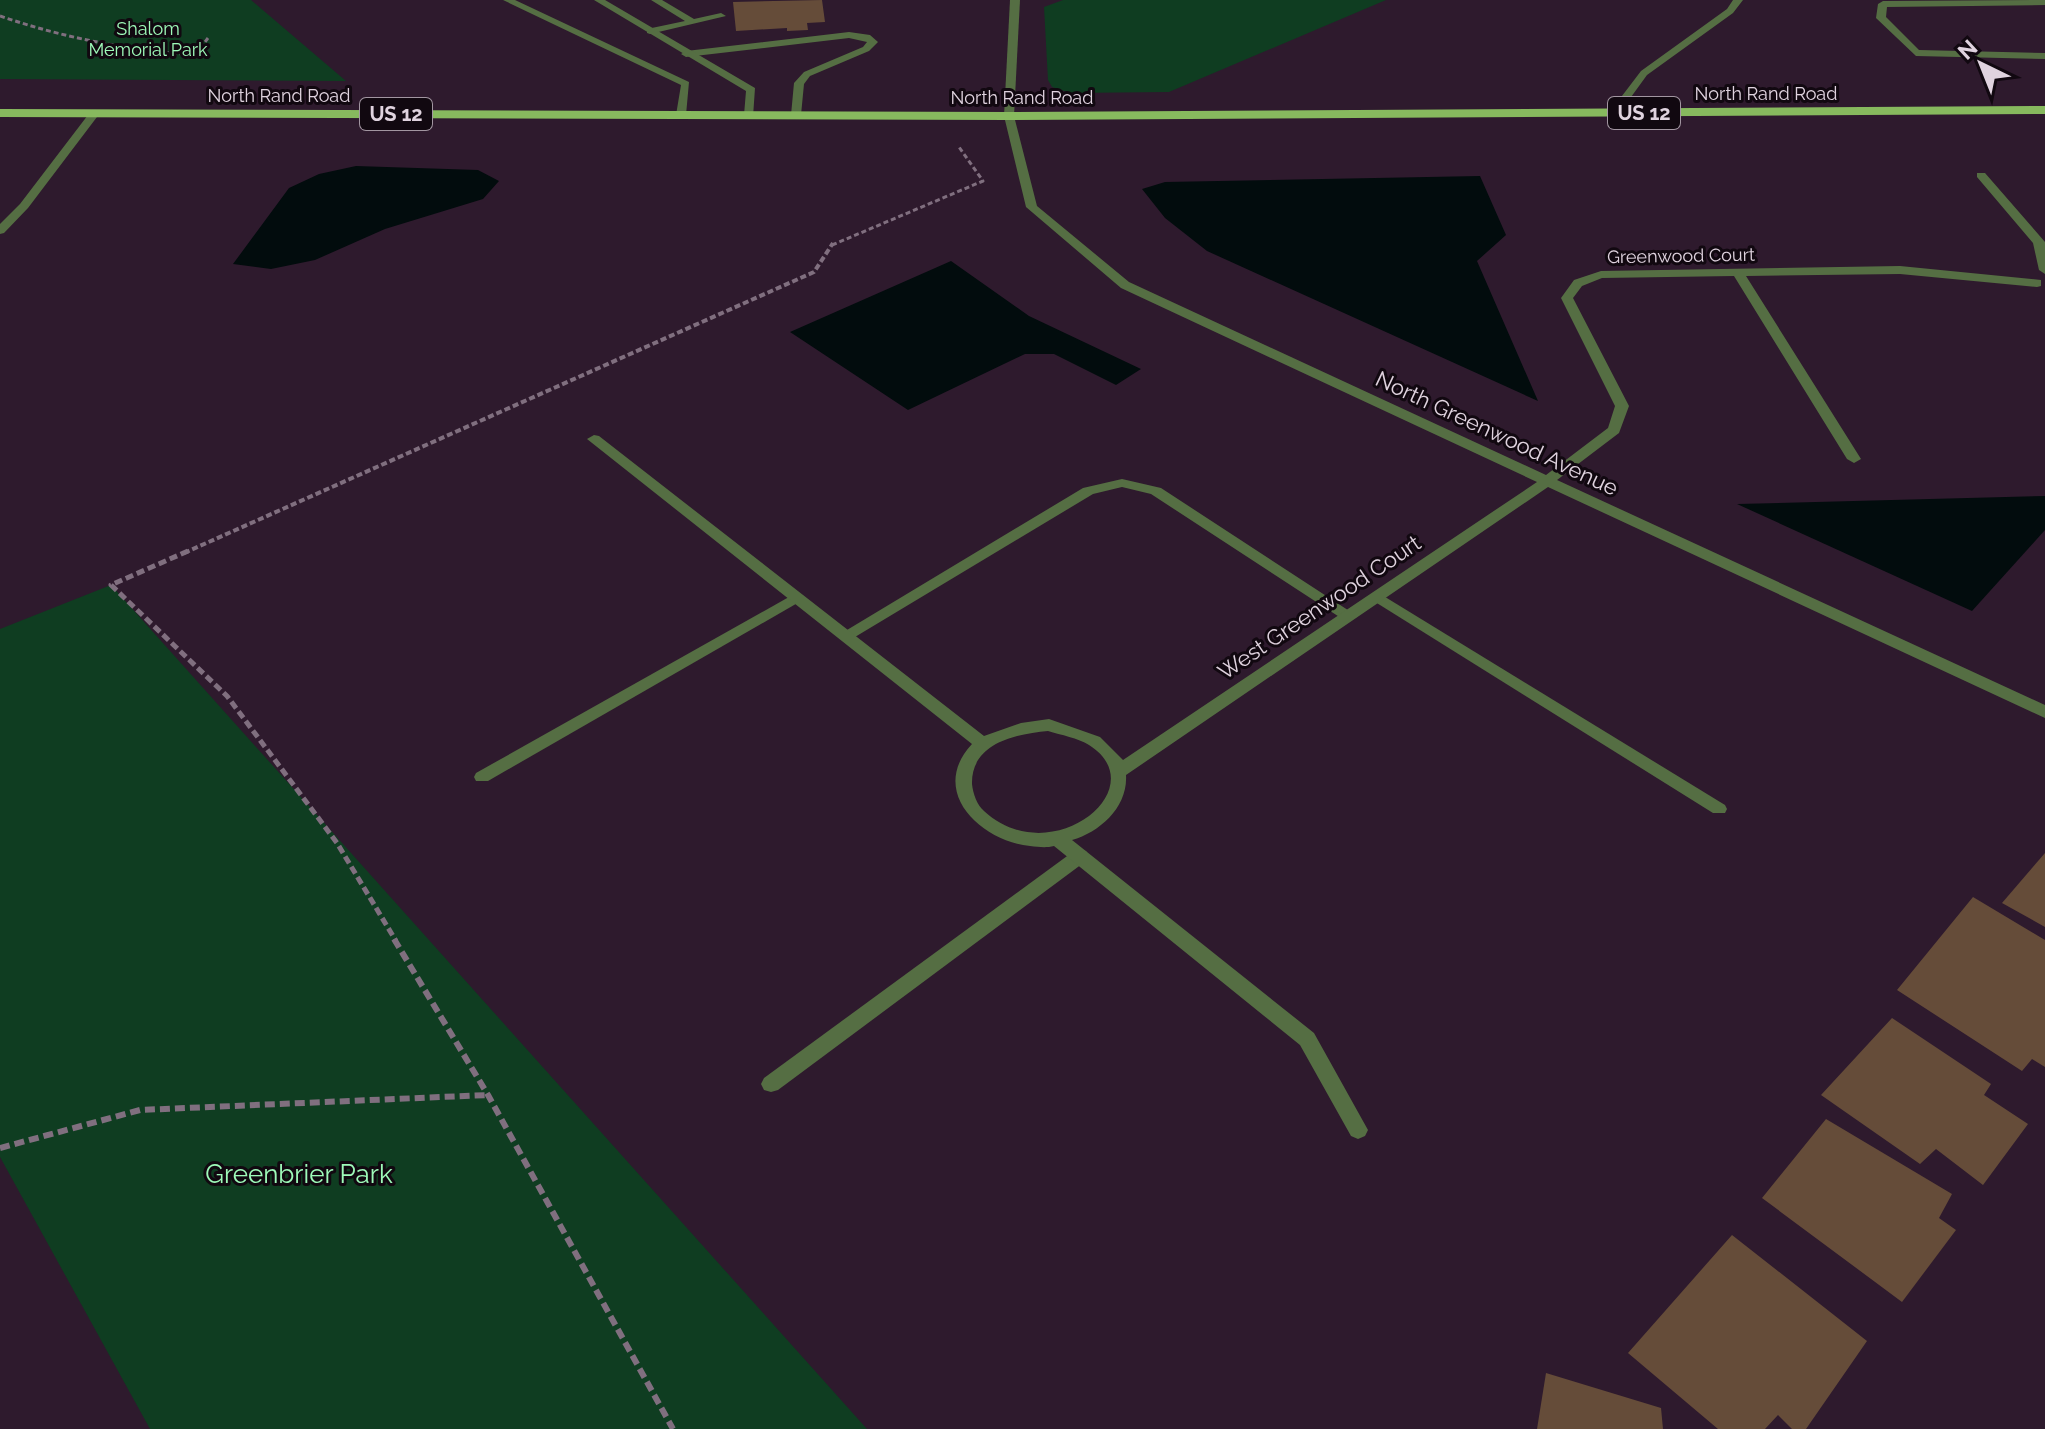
<svg xmlns="http://www.w3.org/2000/svg" width="2045" height="1429" font-family="Raleway,sans-serif">
<rect width="100%" height="100%" fill="#2e1a2d"/>
<g fill="#0f3d21">
<path d="M0 0H251L346 81 0 79Z"/>
<path d="M1063 0H1386L1169 92 1070 93 1052 87 1048 80 1044 7Z"/>
<path d="M111 585 867 1429H150L0 1157V629Z"/>
</g>
<g fill="#020c0d">
<path d="M356 166 478 170 499 181 483 199 385 229 315 260 271 269 233 264 289 188 319 174Z"/>
<path d="M1480 176 1506 235 1477 261 1538 401 1207 251 1165 218 1142 189 1165 182Z"/>
<path d="M951 261 1029 316 1141 369 1116 385 1054 354H1025L908 410 790 332Z"/>
<path d="M2045 496V530L1972 611 1737 504Z"/>
</g>
<g fill="#654c39">
<path d="M822 0 825 22 807 23 808 30 787 31V28L736 31 733 2Z"/>
<path d="M2045 853V927L2002 903Z"/>
<path d="M1973 897 2045 940V1067L2032 1059 2022 1071 1897 990Z"/>
<path d="M1892 1018 1991 1084 1984 1095 2028 1124 1983 1185 1936 1149 1920 1164 1821 1095Z"/>
<path d="M1826 1119 1952 1194 1939 1218 1956 1230 1902 1302 1762 1198Z"/>
<path d="M1732 1235 1867 1341 1806 1429H1792L1778 1415 1765 1429H1718L1628 1353Z"/>
<path d="M1546 1373 1661 1408 1663 1429H1537Z"/>
</g>
<g fill="none" stroke-linecap="round" stroke-linejoin="round">
<g stroke="#806f7f" stroke-width="3" stroke-dasharray="5 3" stroke-linecap="butt">
<path d="M0 16C64 38 128 50 195 55L208 38"/>
<path d="M832 245 983 181 959 147"/>
</g>
<path stroke="#806f7f" stroke-width="4" stroke-dasharray="6 3" stroke-linecap="butt" d="M184 553 814 272 833 243"/>
<path stroke="#806f7f" stroke-width="5" stroke-dasharray="8 4" stroke-linecap="butt" d="M188 551 111 585 227 696 337 843 396 941"/>
<g stroke="#806f7f" stroke-width="6" stroke-dasharray="10 5" stroke-linecap="butt">
<path d="M394 939 488 1095 673 1429"/>
<path d="M0 1148 140 1110 488 1095"/>
</g>
<g fill="#556e43" fill-rule="evenodd">
<path d="M503 0H515L689 82 686 115 681 118 676 115 681 85Z"/>
<path d="M651 0H662L694 19 721 13 726 16 650 34 647 33V29L685 21Z"/>
<path d="M1733 0H1743L1733 13 1647 75 1618 115H1610L1609 113 1641 71 1727 9Z"/>
<path d="M2045 0V5L1887 7 1886 17 1919 50 2045 53V59L1916 56 1876 18 1878 4 1883 1Z"/>
<path d="M849 32 870 35 878 42 869 51 810 76 804 84 801 115 796 118 791 115 794 83 804 72 863 47 867 42 849 38 686 57 681 54 686 51Z"/>
<path d="M1977 173H1985L2045 242V274L2039 270 2033 243 1977 177Z"/>
<path d="M1122 479 1161 488 1357 616 1349 621 1344 620 1151 494 1122 487 1093 494 850 640 845 641 837 636 1083 488Z"/>
<path d="M1377 592 1725 805 1727 809 1725 813H1713L1372 600 1370 597 1372 594Z"/>
<path d="M796 593 803 598 801 601 488 781H476L474 777 476 773Z"/>
<path d="M1080 849 1086 851 1089 856 1086 861 778 1090 771 1092 764 1090 761 1084 764 1078 1074 851Z"/>
</g>
<g fill="#556e43" fill-rule="evenodd">
<path d="M594 0H605L755 88 753 117 744 115 746 91Z"/>
<path d="M91 111 100 113 28 208 4 233 0 234V224L20 204Z"/>
<path d="M1009 113 1014 116 1037 206 1129 282 1546 475 1608 428 1615 406 1561 298 1574 280 1601 271 1900 266 2041 280V286L2037 287 1900 274 1746 276 1861 459 1854 463 1847 459 1734 276 1602 278 1582 286 1573 298 1629 406 1619 433 1557 480 2045 705V718L1548 487 1126 775C1128 807 1100 832 1072 840L1314 1033 1368 1130 1365 1136 1358 1139 1351 1136 1300 1045 1054 846C1046 848 1039 847 1030 846 980 841 928 791 972 744L587 439 594 435 599 436 984 736 1021 723 1049 719 1100 737 1123 760 1537 482 1121 288 1026 207 1004 116ZM1048 731C1061 735 1078 738 1089 745 1157 788 1051 873 984 811 977 805 973 794 972 784 971 743 1016 734 1048 731Z"/>
</g>
<path fill="#556e43" fill-rule="evenodd" d="M1010 0H1020L1014 116 1009 119 1004 116Z"/>
<path fill="#87b95e" fill-rule="evenodd" d="M2045 106V114L1009 120 0 117V109L1009 112Z"/>
</g>
<g text-anchor="middle" stroke-width="6" stroke-linejoin="round" paint-order="stroke">
<g font-size="18" fill="#9efab9" stroke="#110810">
<text x="148" y="35">Shalom<tspan x="148" dy="21">Memorial Park</tspan></text>
</g>
<g font-size="18" fill="#e0d3df" stroke="#110810">
<text x="1766" y="100">North Rand Road</text>
<text x="279" y="102">North Rand Road</text>
<text x="1022" y="104">North Rand Road</text>
<text transform="translate(1681 256) rotate(-1)" y="6">Greenwood Court</text>
</g>
<g fill="#110810" stroke="#a296a1" stroke-width="2">
<rect x="1608" y="97" width="72" height="32" rx="6"/>
<rect x="360" y="98" width="72" height="32" rx="6"/>
</g>
<g font-size="20" font-weight="bold" fill="#e0d3df">
<text x="1644" y="120">US 12</text>
<text x="396" y="121">US 12</text>
</g>
<g font-size="22" fill="#e0d3df" stroke="#110810">
<text transform="translate(1497 433) rotate(25)" y="8">North Greenwood Avenue</text>
<text transform="translate(1319 607) rotate(-34)" y="8">West Greenwood Court</text>
</g>
<g font-size="26" fill="#9efab9" stroke="#110810">
<text x="299" y="1183">Greenbrier Park</text>
</g>
</g>
<g transform="translate(1981 64) rotate(317)" stroke="#110810" stroke-width="6" paint-order="stroke">
<path d="M0-6L14 30L0 20L-14 30Z" fill="#e0d3df"/>
<text y="-12" font-size="22" font-weight="bold" text-anchor="middle" fill="#e0d3df">N</text>
</g>
</svg>
